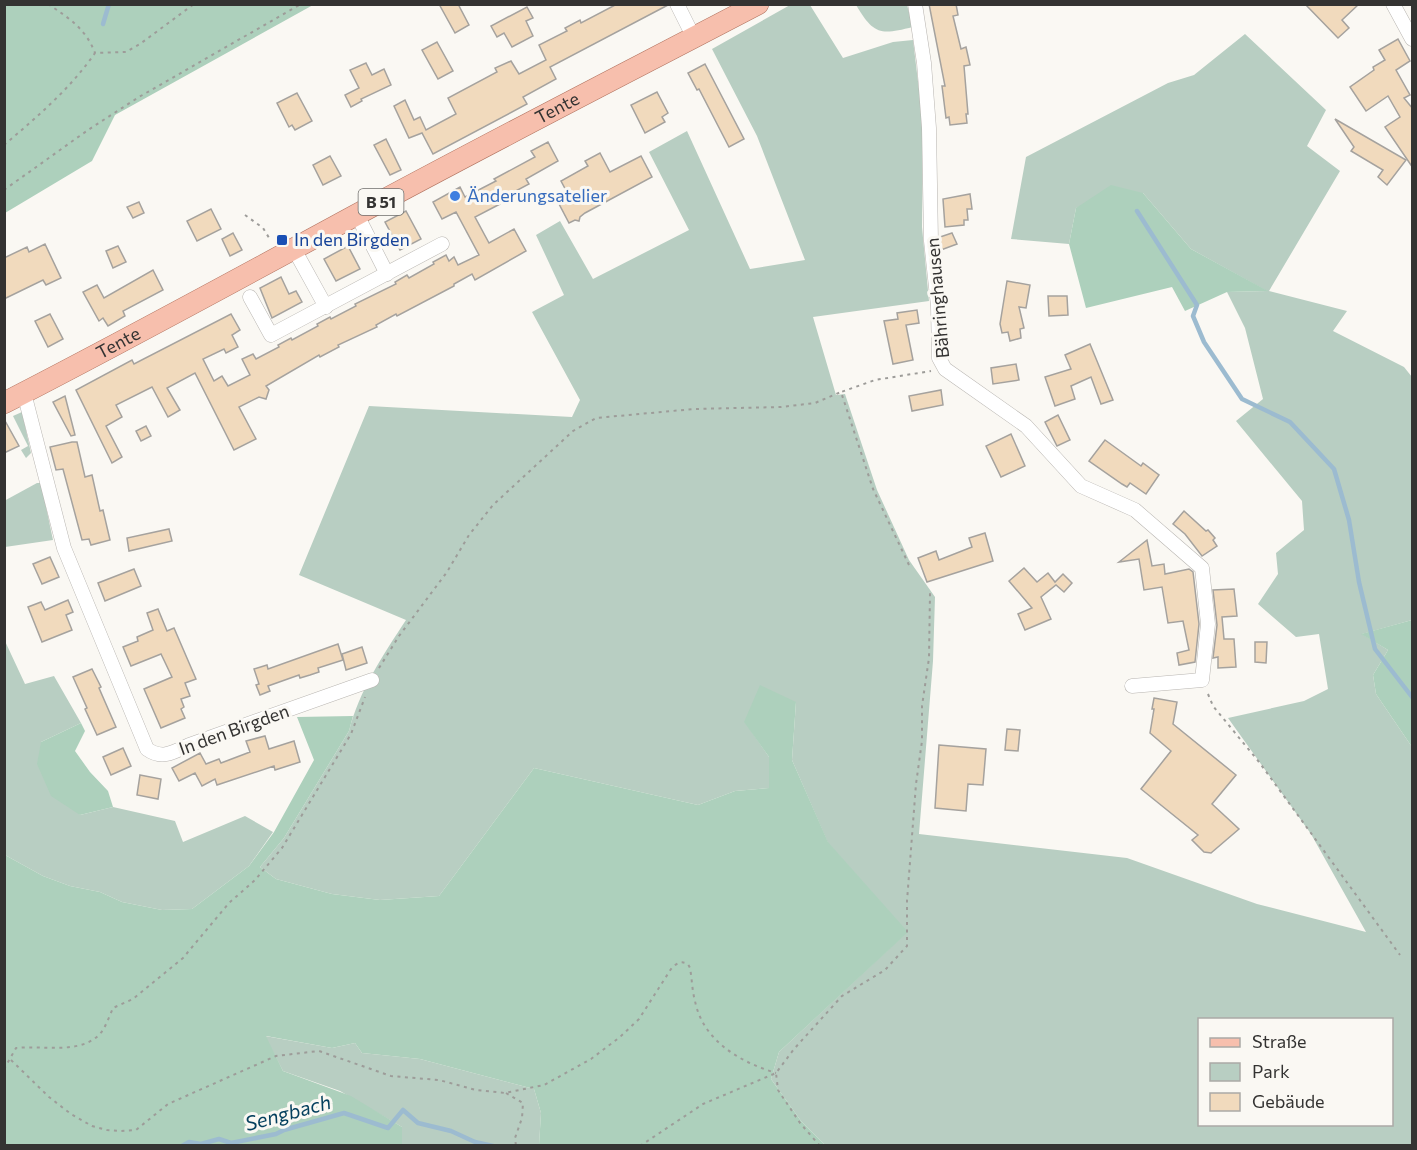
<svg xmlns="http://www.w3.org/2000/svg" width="1417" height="1150" font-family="Commissioner,sans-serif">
<rect width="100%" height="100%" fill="#faf8f3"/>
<g fill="#b8cec2" fill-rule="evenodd">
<path d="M790 5H810L843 58 893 42 913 40 923 123 922 227 929 301 813 317 836 395 845 394 877 490 909 560 935 597 933 661 919 834 1127 858 1257 904 1366 932 1311 834 1228 718 1304 701 1328 689 1319 634 1296 637 1258 604 1278 574 1276 553 1304 530 1302 501 1236 421 1263 399 1245 328 1227 292 1267 291 1191 249 1143 193 1076 208 1069 244 1011 239 1026 157 1168 83 1194 75 1245 34 1326 110 1307 146 1340 171 1269 291 1347 311 1333 331 1404 367 1412 377V620L1362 634 1388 650 1373 675 1376 694 1412 747V1145H825L801 1121 771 1079 779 1052 907 932 828 843 792 760 796 702 745 722 769 757V788L735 791 698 805 534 768 439 896 380 900 332 894 276 879 260 867 284 838 349 731C359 691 383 655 406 620L299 575 369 406 572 417 580 400 532 312 564 295 536 235 560 221 593 279 689 230 649 152 687 131 750 269 805 260 757 136 712 49ZM1200 1020H1392V1124H1200Z"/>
<path d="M856 5H907L913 27C880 35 874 35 856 5Z"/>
<path d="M22 412 31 453 26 458 21 450 28 446 13 416Z"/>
<path d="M37 483H41L53 540 5 547 4 501Z"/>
<path d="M4 639 25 684 54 676 81 723 41 742 80 815 113 807 175 821 183 842 245 816 273 832 249 866 192 909 162 910 122 902 100 892 70 886 43 876 5 855Z"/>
<path d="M265 1036 332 1048 355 1043 362 1053 420 1059 534 1089 541 1113 539 1145H402V1127L340 1091 283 1071Z"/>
</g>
<g fill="#add0bc">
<path d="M4 5 5 4 313 5 115 115 92 161 5 213Z"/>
<path d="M1111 185 1143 193 1191 249 1268 291 1227 292 1185 311 1172 287 1086 308 1069 244 1076 208Z"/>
<path d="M1412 620V747L1376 694 1373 675 1388 650 1361 634Z"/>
<path d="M760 685 796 702 792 760 828 842 908 932 779 1052 771 1079 801 1121 825 1145H539L541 1113 534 1089 420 1059 362 1053 355 1043 332 1048 266 1036 283 1071 351 1096 402 1127V1145H5V855L43 876 70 886 100 892 122 902 162 910 192 909 249 866 274 832 314 760 297 717 353 716 349 731 284 838 260 867 276 879 332 894 380 900 439 896 534 768 698 805 735 791 769 788V757L744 722Z"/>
<path d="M81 723 85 731 75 751 90 772 108 791 113 807 80 815 51 796 37 764 41 742Z"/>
</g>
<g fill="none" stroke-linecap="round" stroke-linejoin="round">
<g stroke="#9cbbd0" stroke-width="4.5">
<path d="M103 24 109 4"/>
<path d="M1137 211 1197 305 1193 316 1204 342 1242 399 1290 422 1334 469 1349 520 1359 582 1375 649 1412 697"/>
<path d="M182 1146 189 1142 201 1144 219 1139 231 1143 276 1134 284 1130 344 1113 388 1128 403 1110 418 1123 451 1131 475 1142 493 1146"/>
</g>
</g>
<g fill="#f1dabd" stroke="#a5a29e" stroke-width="1.5">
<path d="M439 4H458L469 25 455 33Z"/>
<path d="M617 4 668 5 550 67 556 79 523 97 527 104 433 154 422 133 409 138 394 106 405 100 414 120 420 117 426 130 456 114 448 98 497 72 495 68 511 61 519 74 546 60 539 45 567 31 565 28 580 20 581 23Z"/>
<path d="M929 4H956L958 15 953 16 961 49 966 47 970 65 964 66 968 114H966L967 123 950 125 949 117 946 118 942 86H945Z"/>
<path d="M1305 4H1359L1342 20 1349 28 1338 38Z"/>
<path d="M527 7 533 18 526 21 533 36 512 47 504 33 497 37 491 26Z"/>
<path d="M1398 39 1410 61 1396 70 1410 95 1404 98 1413 109V168L1385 127 1400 117 1388 96 1366 111 1350 87 1374 70 1373 67 1385 60 1379 50Z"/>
<path d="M437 42 453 71 438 79 422 50Z"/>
<path d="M366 63 372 75 384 69 391 85 361 99 362 101 351 107 345 95 359 88 350 70Z"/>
<path d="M705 64 744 139 729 147 699 89 697 90 688 73Z"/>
<path d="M657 92 668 113 662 117 665 122 645 133 631 105Z"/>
<path d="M297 93 312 121 295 130 292 125 289 127 277 103Z"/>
<path d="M1335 119 1406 160 1387 185 1378 177 1383 170 1351 151 1354 147Z"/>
<path d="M386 139 401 170 390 175 374 145Z"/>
<path d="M548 142 558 161 526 179 529 184 499 200 500 204 475 217 489 243 514 229 526 251 475 280 472 274 454 284V286L397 316 396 314 376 325 377 327 338 345 339 347 320 357 319 355 266 386 269 390 266 399 259 397 239 407 256 439 234 450 195 373 167 388 180 410 168 417 152 387 116 405 122 417 106 426 122 457 112 463 76 390 132 360 134 364 231 314 240 330 232 335 238 347 226 353 224 349 203 359 214 381 222 376 228 386 250 375 242 359 253 354 256 359 279 347 278 345 291 338 292 340 318 326 317 324 330 317 331 319 356 306 355 304 396 284 395 282 407 275 409 278 434 264 433 262 446 255 449 261 454 257 458 265 479 255 456 212 442 219 433 202 460 187 465 197 496 181 494 179 535 157 531 151Z"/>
<path d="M600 153 610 172 641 156 652 177 585 213 580 217 579 221 575 220 569 223 558 202 569 196 561 181 588 166 585 161Z"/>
<path d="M330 156 341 176 323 185 313 165Z"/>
<path d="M970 194 972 209H967L968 220H964V225L945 227 943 199Z"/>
<path d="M139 202 144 213 133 218 127 207Z"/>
<path d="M211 209 221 229 197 241 187 221Z"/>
<path d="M406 211 421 239 400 250 385 222Z"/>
<path d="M233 233 242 250 230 256 222 239Z"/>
<path d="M952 233 957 244 941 250 940 237Z"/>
<path d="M45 244 61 278 46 285 43 280 4 299V258L27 247 29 252Z"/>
<path d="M118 246 126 262 113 268 106 251Z"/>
<path d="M348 246 360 269 336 281 324 259Z"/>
<path d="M153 270 163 290 123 311 125 316 108 326 103 318 99 321 83 292 97 285 104 298Z"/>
<path d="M281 277 289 294 296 291 302 302 272 318 260 288Z"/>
<path d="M1007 281 1030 285 1026 308 1019 307 1024 328 1020 329 1021 338 1010 341 1008 332 1002 333 1000 324Z"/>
<path d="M1048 296H1067L1068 315 1049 316Z"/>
<path d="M917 310 919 323 906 325 913 360 893 364 884 321 898 319 897 313Z"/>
<path d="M50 314 63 339 48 347 35 321Z"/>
<path d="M1090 344 1113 400 1101 404 1091 377 1071 386 1075 399 1055 406 1045 377 1071 369 1065 355Z"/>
<path d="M1016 364 1019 380 993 384 991 368Z"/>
<path d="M941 390 943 405 912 411 909 396Z"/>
<path d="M65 396 75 435 71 436 53 402Z"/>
<path d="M1058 415 1070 440 1057 446 1045 422Z"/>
<path d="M4 419 19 446 4 453Z"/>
<path d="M146 426 151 436 141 441 136 431Z"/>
<path d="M1011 434 1025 466 1001 477 986 446Z"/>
<path d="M1105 440 1141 466 1143 463 1159 475 1146 494 1130 483 1127 487 1122 484 1089 461Z"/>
<path d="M72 442H77L85 477 92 475 100 511 103 510 110 540 91 545 89 539 82 540 63 469 56 470 50 447Z"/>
<path d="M1184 511 1206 531 1208 530 1215 538 1213 540 1217 546 1202 556 1185 534 1173 524Z"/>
<path d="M169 529 172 541 129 551 127 538Z"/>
<path d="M985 533 993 561 927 582 918 558 936 551 939 560 972 547 969 538Z"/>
<path d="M1147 540 1152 566 1164 564 1165 574 1189 569 1193 572 1199 624 1195 662 1179 665 1177 653 1189 650 1183 621 1168 623 1162 587 1144 590 1139 559 1119 562Z"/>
<path d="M50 557 59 577 42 584 33 564Z"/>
<path d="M1024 568 1037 582 1048 573 1055 582 1063 574 1072 583 1064 592 1056 585 1041 597 1051 619 1025 630 1018 614 1032 608 1009 581Z"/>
<path d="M134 569 141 586 105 601 98 583Z"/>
<path d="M1234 589 1237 616 1222 617 1224 639H1234L1236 667 1218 668V657L1213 658 1217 625 1213 590Z"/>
<path d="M68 600 73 612 66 615 72 630 42 642 28 607 41 602 45 610Z"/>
<path d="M158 609 167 631 174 628 196 679 185 683 190 696 181 699 184 707 181 709 185 718 161 728 144 689 172 677 161 654 131 666 123 647 138 641 137 637 153 630 147 613Z"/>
<path d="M1255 642H1267L1266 663 1255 662Z"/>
<path d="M338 644 343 660 318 668 319 672 310 675 300 678 299 675 268 686 270 691 260 695 256 685 259 684 254 669 267 665 268 669Z"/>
<path d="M362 647 367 663 346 670 342 654Z"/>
<path d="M92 669 101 687 99 688 116 727 97 735 85 709 87 708 73 677Z"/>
<path d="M1154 698 1177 702 1173 724 1236 775 1212 804 1239 829 1211 853 1204 852 1192 840 1198 835 1141 789 1171 751 1150 733 1154 709H1152Z"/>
<path d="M1007 729 1020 730 1018 751 1005 750Z"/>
<path d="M265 736 269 749 294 741 300 762 275 770 274 766 217 785 215 779 202 786 195 773 179 781 172 768 200 753 206 764 219 759 221 763 250 752 246 741Z"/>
<path d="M939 745 986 749 983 785 968 784 966 811 935 808Z"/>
<path d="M123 748 131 766 111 775 103 757Z"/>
<path d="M140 775 161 779 158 799 137 795Z"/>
</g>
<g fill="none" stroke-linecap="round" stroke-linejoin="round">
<g stroke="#b8b5b1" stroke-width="15">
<g id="minor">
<path d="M677 4 694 38"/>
<path d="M915 4 924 63 929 128 931 241 938 306 939 358 945 369 1026 426 1081 486 1135 510 1202 568 1208 624 1202 680 1132 686"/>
<path d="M1393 4 1412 39"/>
<path d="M357 215 387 274"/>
<path d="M294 249 326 307"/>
<path d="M250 297 271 335 442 244"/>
<path d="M24 393 64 548 147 749C162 760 174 752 189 745L372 680"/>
</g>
</g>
<g stroke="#b0725f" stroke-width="22">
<g id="primary">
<path id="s1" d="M4 403C123 342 240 278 356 215 489 143 624 74 758 4"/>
</g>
</g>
<g stroke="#9d9c99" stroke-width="2" stroke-dasharray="3 4.5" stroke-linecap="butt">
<path d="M48 4C69 18 86 29 95 53"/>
<path d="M4 145C37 117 70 89 95 53L126 52 140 44 194 4"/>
<path d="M4 190 88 130 139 97 301 4"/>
<path d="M245 215 263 228 271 241"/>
<path d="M909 565 873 489 841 392 875 380 931 371"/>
<path d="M379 668 399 636 447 572 469 535 493 505 573 431 596 418 694 409 781 407 815 403 841 392"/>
<path d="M1208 694 1213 706 1259 762 1400 955"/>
<path d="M11 1060 49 1097 71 1114 92 1126 107 1130 120 1131 136 1130 168 1104 276 1056 319 1051 391 1076 439 1080 476 1090 505 1093 544 1085 591 1059 620 1037 639 1019 671 969C676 964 680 960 688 964L690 968C692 979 692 990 695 1001 703 1041 740 1062 776 1073"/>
<path d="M4 1069 16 1048C44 1045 85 1056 103 1030 107 1023 110 1015 113 1008L133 999 183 958 229 903 255 880 282 848 351 734 365 697"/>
<path d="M506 1093 523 1103 522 1118 515 1138 516 1146"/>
<path d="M640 1146 703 1104 776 1073"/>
<path d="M820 1146 800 1123 778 1090 776 1073 794 1049 842 996 885 970 907 946V901L916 784 922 741V706L929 658 930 593"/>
</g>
<use href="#minor" stroke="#fff" stroke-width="14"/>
<use href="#primary" stroke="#f7bfad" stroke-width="21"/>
</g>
<circle fill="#3f7fe0" stroke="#faf8f3" stroke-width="2" cx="455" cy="196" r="6"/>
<rect fill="#1a4fb4" stroke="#faf8f3" stroke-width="2" x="276" y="234" width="12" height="12" rx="3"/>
<g text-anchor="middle" stroke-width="6" stroke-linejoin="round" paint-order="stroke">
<rect fill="#faf8f3" stroke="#6f6e6c" stroke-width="1.5" x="358.5" y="189" width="45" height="26" rx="4.5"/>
<g font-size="16" font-weight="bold" fill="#343332">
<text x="381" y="208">B 51</text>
</g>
<g font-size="18" fill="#343332" stroke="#faf8f3">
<text dy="6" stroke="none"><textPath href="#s1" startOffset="627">Tente</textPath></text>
<text transform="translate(938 298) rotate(-95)" y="6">Bähringhausen</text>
<text dy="6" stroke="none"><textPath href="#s1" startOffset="129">Tente</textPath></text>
<text transform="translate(234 730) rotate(-20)" y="6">In den Birgden</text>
</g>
<g font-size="18" fill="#366cbe" stroke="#faf8f3" text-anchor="start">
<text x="467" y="202">Änderungsatelier</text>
</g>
<g font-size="18" fill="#164399" stroke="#faf8f3" text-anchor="start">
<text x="294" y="246">In den Birgden</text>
</g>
<g font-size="20" font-style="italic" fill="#043f5d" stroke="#faf8f3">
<text transform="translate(288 1113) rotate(-15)" y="7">Sengbach</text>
</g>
</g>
<rect width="1417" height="1150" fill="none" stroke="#343332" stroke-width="12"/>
<rect x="1198" y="1018" width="195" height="108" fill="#faf8f3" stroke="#aba9a6" stroke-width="1.5"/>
<rect x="1210" y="1038" width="30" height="9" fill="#f7bfad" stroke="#aba9a6" stroke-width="1.5"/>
<text x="1252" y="1048" font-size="18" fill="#343332">Straße</text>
<rect x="1210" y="1063" width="30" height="18" fill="#b8cec2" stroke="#aba9a6" stroke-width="1.5"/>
<text x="1252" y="1078" font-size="18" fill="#343332">Park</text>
<rect x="1210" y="1093" width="30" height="18" fill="#f1dabd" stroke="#aba9a6" stroke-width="1.5"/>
<text x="1252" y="1108" font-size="18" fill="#343332">Gebäude</text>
</svg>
